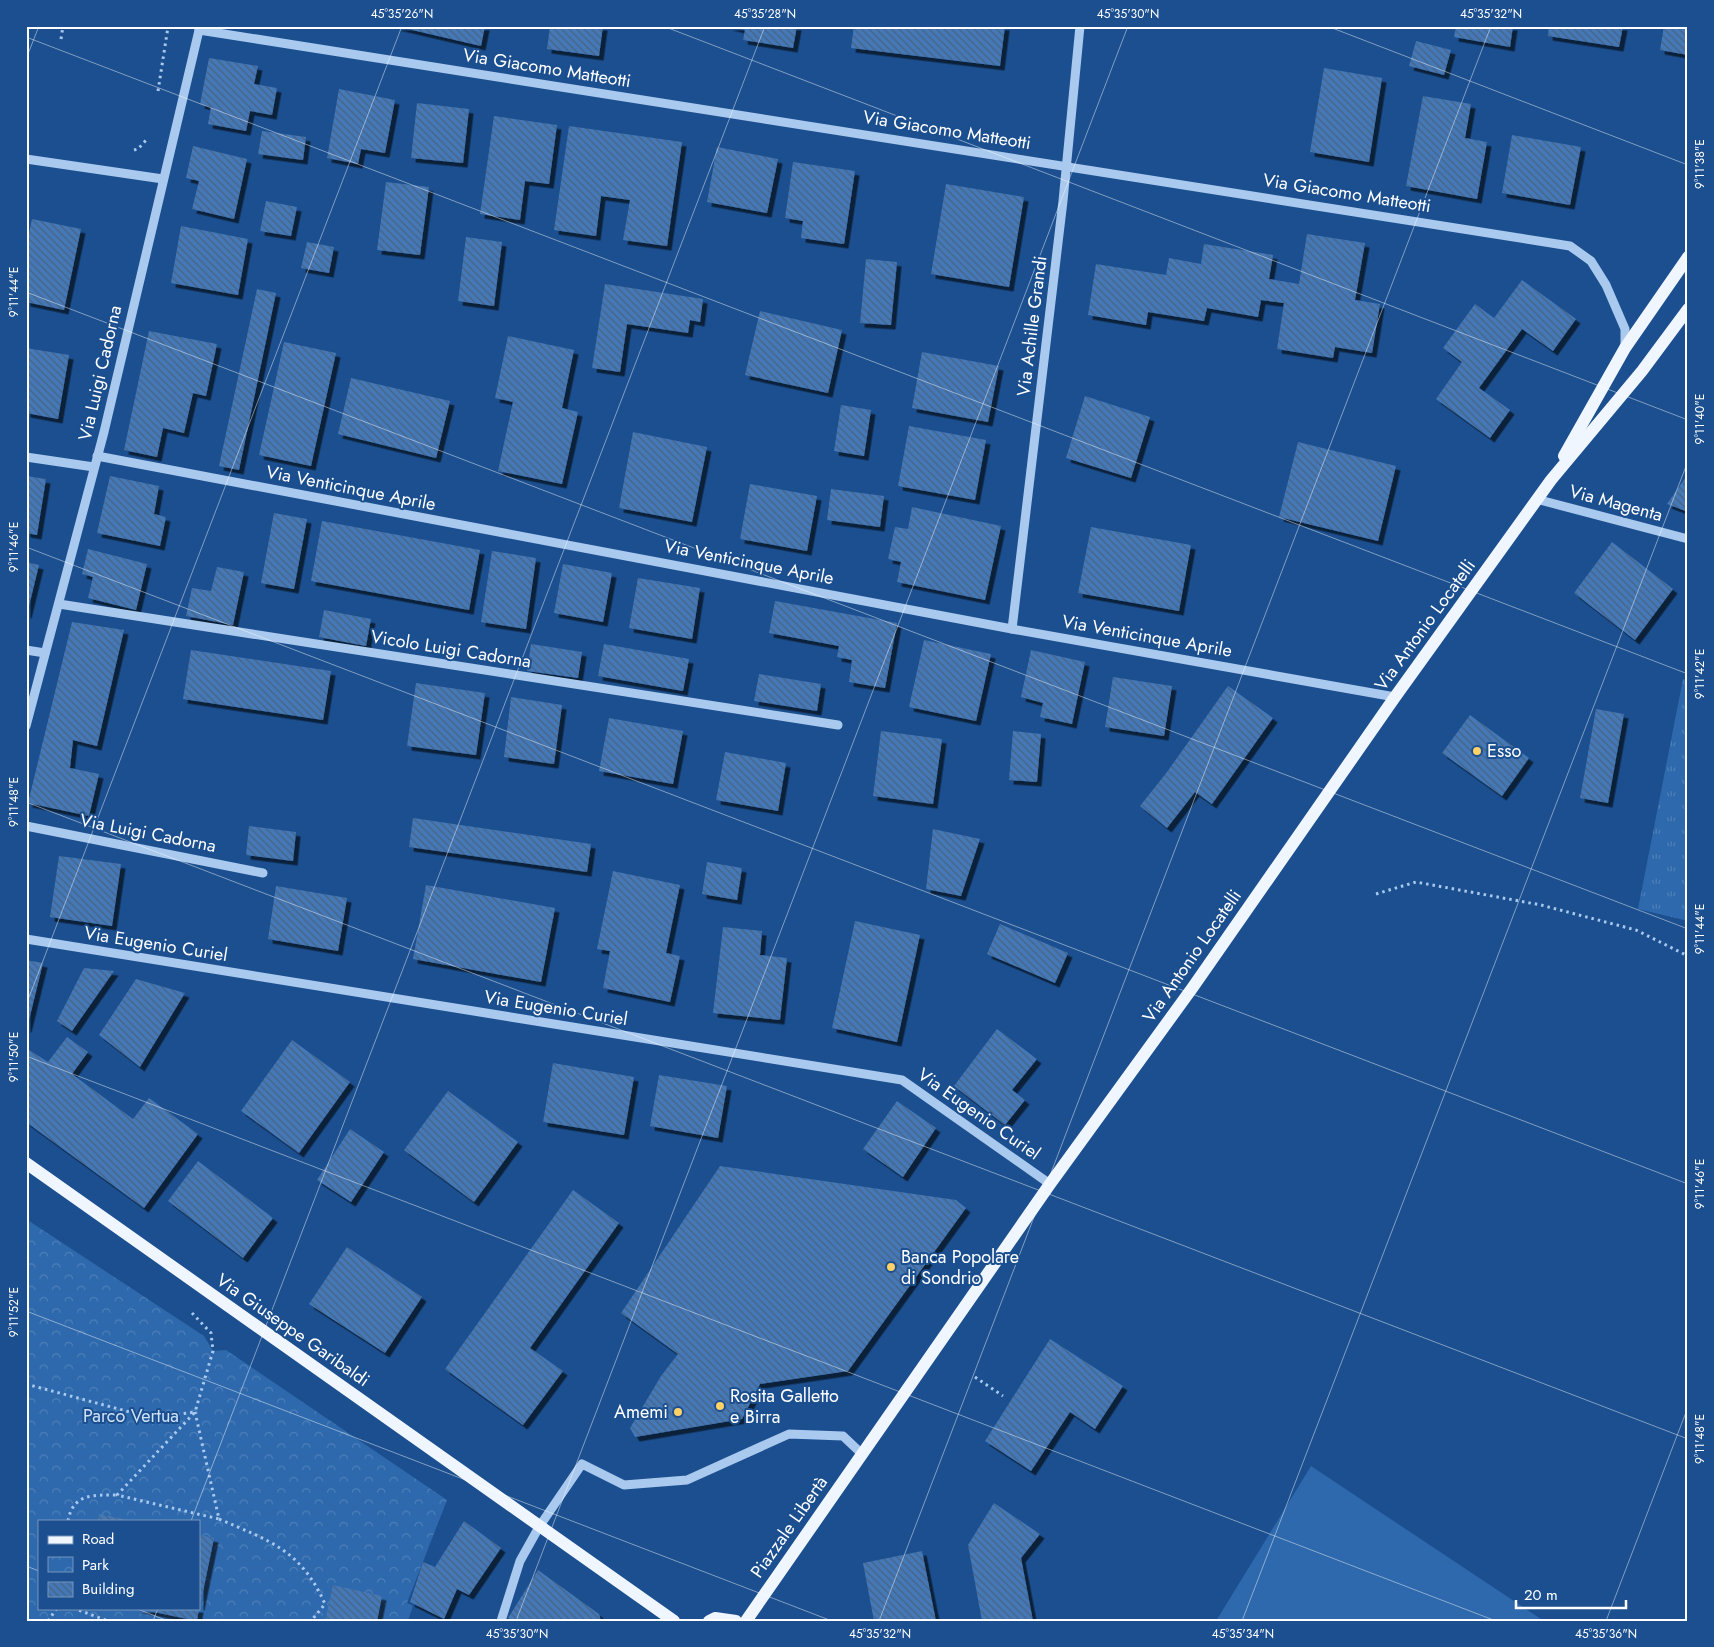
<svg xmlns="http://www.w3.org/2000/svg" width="1714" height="1647" font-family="Jost,sans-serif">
<defs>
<pattern id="grass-tufts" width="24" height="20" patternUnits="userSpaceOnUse" patternTransform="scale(1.25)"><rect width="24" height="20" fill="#2e69ad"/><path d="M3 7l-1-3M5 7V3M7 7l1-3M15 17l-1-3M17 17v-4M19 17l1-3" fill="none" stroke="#4d80b9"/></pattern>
<pattern id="park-crowns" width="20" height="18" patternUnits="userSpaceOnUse" patternTransform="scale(1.25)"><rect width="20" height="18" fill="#2e69ad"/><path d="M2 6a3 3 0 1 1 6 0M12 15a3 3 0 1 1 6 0" fill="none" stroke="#4d80b9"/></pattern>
<pattern id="building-back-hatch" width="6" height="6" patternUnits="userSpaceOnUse" patternTransform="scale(1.25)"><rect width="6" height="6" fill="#4478b7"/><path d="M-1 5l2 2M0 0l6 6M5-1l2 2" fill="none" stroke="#486282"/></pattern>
<filter id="shadow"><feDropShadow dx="4.5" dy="4.5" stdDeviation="0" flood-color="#0009"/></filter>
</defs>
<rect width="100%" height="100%" fill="#1b4f8f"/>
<path fill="url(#grass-tufts)" d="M1683 679 1688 680V921L1638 909Z"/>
<path fill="url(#park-crowns)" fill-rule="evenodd" d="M26 1219 204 1336 213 1351 226 1350 447 1500 407 1603 413 1606 408 1621H26ZM39 1521H199V1608H39Z"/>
<path fill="#2e69ad" d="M1311 1466 1544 1621H1216Z"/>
<g fill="url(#building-back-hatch)" filter="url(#shadow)">
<path d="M395 26H485L481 46Z"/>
<path d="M550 26H603L599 56 547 49Z"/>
<path d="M728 26H797L793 48 743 40 745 30Z"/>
<path d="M854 26H1005L1000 66 851 48Z"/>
<path d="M1456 26H1513L1510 47 1454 37Z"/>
<path d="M1549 26H1623L1619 47 1548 36Z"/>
<path d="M1664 26H1688V55L1660 50Z"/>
<path d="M1416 41 1451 50 1444 75 1409 66Z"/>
<path d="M209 58 258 66 254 84 277 88 272 115 250 111 246 131 208 124 211 107 200 104Z"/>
<path d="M1324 68 1382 78 1369 162 1310 152Z"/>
<path d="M339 89 395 100 385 153 361 149 358 164 327 158Z"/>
<path d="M1423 96 1471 104 1465 138 1487 142 1477 199 1406 186Z"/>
<path d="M417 103 469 109 463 163 411 158Z"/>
<path d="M494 116 557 125 549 184 525 181 520 220 480 214Z"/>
<path d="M569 126 682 142 667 246 623 240 630 200 601 196 596 236 554 230Z"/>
<path d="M262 131 306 137 303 160 258 154Z"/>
<path d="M1512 135 1581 147 1570 205 1502 193Z"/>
<path d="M193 146 247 159 234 219 192 209 199 181 186 178Z"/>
<path d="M717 147 778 159 767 213 707 202Z"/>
<path d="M793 162 855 171 844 244 801 238 803 221 785 218Z"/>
<path d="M386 182 429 187 420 255 377 250Z"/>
<path d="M946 184 1024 197 1009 287 931 274Z"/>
<path d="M266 201 297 207 291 236 260 231Z"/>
<path d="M32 219 81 229 64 310 26 302V247Z"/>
<path d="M181 226 248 239 238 295 171 283Z"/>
<path d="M1307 234 1365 243 1355 300 1380 304 1372 353 1335 347 1333 358 1277 349 1284 303 1261 300 1258 317 1207 308 1204 321 1148 312 1146 325 1088 315 1096 264 1166 275 1169 258 1201 264 1204 244 1273 255 1269 279 1299 284Z"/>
<path d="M466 237 502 242 494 306 458 301Z"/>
<path d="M307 242 334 247 329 273 301 268Z"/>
<path d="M866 259 897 262 891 325 860 323Z"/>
<path d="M1522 280 1576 319 1553 351 1522 329 1479 388 1510 410 1490 438 1436 399 1462 362 1443 348 1475 304 1494 318Z"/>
<path d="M605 284 703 299 700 322 690 320 688 333 627 324 620 372 592 368Z"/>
<path d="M257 289 276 293 239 470 219 466Z"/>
<path d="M760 311 842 330 828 393 745 375Z"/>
<path d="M149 331 217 344 206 396 193 393 184 433 163 428 157 457 124 450Z"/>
<path d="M508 336 574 350 562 408 578 412 562 484 498 471 513 402 495 398Z"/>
<path d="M284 342 336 353 311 466 259 455Z"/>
<path d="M26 348 69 355 58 419 26 413Z"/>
<path d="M922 352 999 366 988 422 912 408Z"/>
<path d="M351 378 450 401 436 458 338 434Z"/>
<path d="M1085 396 1150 417 1131 478 1066 458Z"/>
<path d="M841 405 871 410 864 456 834 451Z"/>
<path d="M909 426 986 440 975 500 898 486Z"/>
<path d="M633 432 707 447 692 522 619 508Z"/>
<path d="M1298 442 1396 466 1378 541 1279 517Z"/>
<path d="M1688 474V512L1667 504Z"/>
<path d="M26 476 46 479 37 535 26 533Z"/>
<path d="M110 476 159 486 154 514 166 517 160 546 97 533Z"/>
<path d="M750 484 817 496 807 551 740 539Z"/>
<path d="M831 489 884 496 880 527 827 520Z"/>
<path d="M912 507 1001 526 985 600 897 582 901 562 888 559 895 527 908 529Z"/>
<path d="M274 513 307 519 294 589 261 583Z"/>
<path d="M322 521 480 550 469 610 311 581Z"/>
<path d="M1091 527 1191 545 1179 611 1078 593Z"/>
<path d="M1612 542 1673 589 1635 640 1574 593Z"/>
<path d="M88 549 147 564 136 610 88 598 93 577 82 574Z"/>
<path d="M492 551 536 558 526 629 481 622Z"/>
<path d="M26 562 39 565 27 614H26Z"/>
<path d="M563 564 612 573 603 622 554 613Z"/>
<path d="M217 567 244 572 233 625 186 616 192 588 211 591Z"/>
<path d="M638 578 700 588 692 639 629 628Z"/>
<path d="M775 601 897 623 885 688 849 682 852 660 837 657 839 646 769 633Z"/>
<path d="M324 610 371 619 366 646 319 637Z"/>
<path d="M72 622 124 630 97 746 73 740 70 768 99 774 89 816 28 803Z"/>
<path d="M924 640 991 654 976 721 909 707Z"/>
<path d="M531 644 582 652 578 678 527 671Z"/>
<path d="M604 644 689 659 683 691 598 676Z"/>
<path d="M191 650 331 671 323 720 183 699Z"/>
<path d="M1031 650 1085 662 1072 724 1040 717 1043 703 1021 697Z"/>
<path d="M759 674 821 684 817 711 754 701Z"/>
<path d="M1113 677 1172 686 1164 736 1105 727Z"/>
<path d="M416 683 485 693 476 755 407 746Z"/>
<path d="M1228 686 1273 718 1212 804 1195 792 1167 828 1140 806 1167 772Z"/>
<path d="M511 697 562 705 554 764 504 757Z"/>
<path d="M1596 709 1624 714 1608 803 1580 798Z"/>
<path d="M1470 715 1529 758 1502 796 1442 753Z"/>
<path d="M609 718 683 731 673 784 599 771Z"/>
<path d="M881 731 942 739 933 804 873 796Z"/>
<path d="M1013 731 1041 734 1037 782 1009 780Z"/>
<path d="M725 752 786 763 778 811 716 800Z"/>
<path d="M413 818 591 844 587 872 409 847Z"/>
<path d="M249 826 296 832 293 861 246 855Z"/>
<path d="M933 829 980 839 961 896 926 889Z"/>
<path d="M59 856 121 864 112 926 50 917Z"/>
<path d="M707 862 742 868 737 900 702 894Z"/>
<path d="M613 871 680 885 666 953 680 956 670 1002 603 988 610 951 597 949Z"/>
<path d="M426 885 555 908 541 982 413 959Z"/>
<path d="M276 886 347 898 338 951 268 939Z"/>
<path d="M855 921 920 935 897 1042 832 1028Z"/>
<path d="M1000 924 1068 953 1055 983 987 954Z"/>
<path d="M723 927 762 931 760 955 787 958 780 1020 713 1013Z"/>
<path d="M26 960 43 963 27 1028H26Z"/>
<path d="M84 968 114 971 72 1031 57 1021Z"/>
<path d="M136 979 185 993 140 1067 99 1035Z"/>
<path d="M997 1029 1037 1059 1012 1090 1025 1100 1005 1125 954 1086Z"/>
<path d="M67 1037 88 1052 72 1074 133 1119 149 1098 198 1134 144 1208 26 1122V1048L48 1062Z"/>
<path d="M292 1040 350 1082 299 1153 241 1111Z"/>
<path d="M553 1063 634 1077 624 1135 543 1122Z"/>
<path d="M659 1075 727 1086 718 1138 650 1126Z"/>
<path d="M448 1091 518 1142 474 1202 404 1150Z"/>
<path d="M897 1101 936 1128 903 1177 863 1149Z"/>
<path d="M350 1129 384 1152 351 1202 317 1180Z"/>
<path d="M198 1161 273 1218 243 1258 168 1201Z"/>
<path d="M720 1166 956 1200 966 1208 848 1371 760 1384 742 1419 635 1437 630 1428 661 1376 678 1354 621 1313Z"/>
<path d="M573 1190 619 1223 530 1348 563 1371 523 1425 445 1369Z"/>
<path d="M347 1247 422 1297 385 1353 309 1304Z"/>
<path d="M1050 1339 1123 1386 1095 1429 1070 1412 1031 1471 985 1441Z"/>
<path d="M994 1503 1040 1534 1021 1558 1033 1621H982L968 1545Z"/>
<path d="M99 1514 128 1520V1521H98Z"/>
<path d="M464 1521 501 1548 469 1595 457 1589 444 1619 410 1602 423 1562 435 1567Z"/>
<path d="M199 1535 214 1538 200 1606H199Z"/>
<path d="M922 1551 936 1621H874L863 1563Z"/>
<path d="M538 1570 599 1614 601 1621H511L508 1618Z"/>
<path d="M333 1585 382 1596 377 1621H325Z"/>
<path d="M135 1608H199L197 1621Z"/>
</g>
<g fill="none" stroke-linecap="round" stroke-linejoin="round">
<g stroke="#a9c9ee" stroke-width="3" stroke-dasharray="2.5 4" stroke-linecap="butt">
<path d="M61 39 63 26"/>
<path d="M158 91 168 27 164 26"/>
<path d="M134 150 138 149 148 138"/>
<path d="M1376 894 1416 882 1541 905 1636 930 1688 956"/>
<path d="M192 1313 211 1333 213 1351 195 1412 117 1495 219 1519 195 1412"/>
<path d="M975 1377 1003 1396"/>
<path d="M26 1384 152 1418 195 1412"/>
<path d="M219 1519C270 1541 301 1550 325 1604L311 1621"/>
<path d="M68 1521C73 1493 94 1495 117 1495"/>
<path d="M73 1608 108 1621"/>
<path d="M48 1621 57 1608"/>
</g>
<g stroke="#a9c9ee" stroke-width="9">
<path d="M199 30 1570 246 1591 261 1606 285 1625 329V348"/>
<path d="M26 159 163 179"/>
<path d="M97 456 1012 629 1395 697"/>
<path d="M26 457 94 467"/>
<path d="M1536 499 1688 539"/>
<path d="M59 604 838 725"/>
<path d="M1012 629 1063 201 1080 26"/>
<path d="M26 650 45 653"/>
<path d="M26 726 104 432 200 26"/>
<path d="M26 826 263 873"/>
<path d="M26 939 902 1080 1050 1184"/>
<path d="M501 1621 520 1561 539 1527 582 1464 624 1485 687 1480 789 1434 843 1436 862 1454"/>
</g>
<g stroke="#f0f6ff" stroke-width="12">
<path d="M1564 456 1625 348 1688 257"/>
<path d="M26 1163 674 1621"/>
<path d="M709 1621 715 1618 736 1621"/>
<path d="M746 1621 1050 1184 1193 987 1395 697 1551 480 1642 371 1688 309"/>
</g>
</g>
<path fill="none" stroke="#fff" stroke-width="1" stroke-opacity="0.45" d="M663 26 1688 420M1327 26 1688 165M26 37 1688 674M26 59 39 26M26 292 1688 929M26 547 1688 1184M26 802 1688 1439M26 1005 402 26M26 1056 1496 1621M26 1311 832 1621M191 1521 765 26M26 1566 39 1571M135 1608 168 1621M153 1621 158 1608M516 1621 1128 26M879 1621 1491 26M1242 1621 1688 461M1606 1621 1688 1407"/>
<g fill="#ffd166" stroke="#1b4f8f" stroke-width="2">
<circle cx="1477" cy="751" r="5"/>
<circle cx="891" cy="1267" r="5"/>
<circle cx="720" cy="1406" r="5"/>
<circle cx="678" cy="1412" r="5"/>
</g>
<g text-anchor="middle" stroke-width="4" stroke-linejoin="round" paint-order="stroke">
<g font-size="18" fill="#fff" stroke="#1b4f8f">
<text transform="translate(547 68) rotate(9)" y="6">Via Giacomo Matteotti</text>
<text transform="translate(947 130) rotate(9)" y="6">Via Giacomo Matteotti</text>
<text transform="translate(1347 193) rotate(9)" y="6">Via Giacomo Matteotti</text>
<text transform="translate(1032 326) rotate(-83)" y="6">Via Achille Grandi</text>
<text transform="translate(100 373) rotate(-77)" y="6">Via Luigi Cadorna</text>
<text transform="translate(351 488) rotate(11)" y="6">Via Venticinque Aprile</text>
<text transform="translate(1616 503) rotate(15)" y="6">Via Magenta</text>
<text transform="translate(749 562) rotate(11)" y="6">Via Venticinque Aprile</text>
<text transform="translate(1425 625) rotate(-54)" y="6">Via Antonio Locatelli</text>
<text transform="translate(1147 636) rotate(10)" y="6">Via Venticinque Aprile</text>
<text transform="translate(451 649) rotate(9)" y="6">Vicolo Luigi Cadorna</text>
<text transform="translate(148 833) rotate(11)" y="6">Via Luigi Cadorna</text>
<text transform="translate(156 944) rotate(9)" y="6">Via Eugenio Curiel</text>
<text transform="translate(1192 956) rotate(-55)" y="6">Via Antonio Locatelli</text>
<text transform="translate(556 1008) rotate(9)" y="6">Via Eugenio Curiel</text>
<text transform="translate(979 1114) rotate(35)" y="6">Via Eugenio Curiel</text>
<text transform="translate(293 1330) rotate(35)" y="6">Via Giuseppe Garibaldi</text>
<text transform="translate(789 1527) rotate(-55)" y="6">Piazzale Libertà</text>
</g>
<g font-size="18" fill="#fff" stroke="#1b4f8f" text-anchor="start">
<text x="1487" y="757">Esso</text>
<text x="901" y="1263">Banca Popolare<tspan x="901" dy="21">di Sondrio</tspan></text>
<text x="730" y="1402">Rosita Galletto<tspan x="730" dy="21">e Birra</tspan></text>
<text x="668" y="1418" text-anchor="end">Amemi</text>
</g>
<g font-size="18" fill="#cfe3fa" stroke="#1b4f8f">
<text x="131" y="1422">Parco Vertua</text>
</g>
</g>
<rect width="1714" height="1647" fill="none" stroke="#1b4f8f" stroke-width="55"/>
<rect x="38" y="1520" width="162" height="90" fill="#1b4f8f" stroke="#7695bc"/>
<rect x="48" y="1536" width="25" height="8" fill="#f0f6ff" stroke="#7695bc"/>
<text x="82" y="1544" font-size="15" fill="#ffffff">Road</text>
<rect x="48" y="1557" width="25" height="15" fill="url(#park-crowns)" stroke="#7695bc"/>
<text x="82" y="1570" font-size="15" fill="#ffffff">Park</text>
<rect x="48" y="1582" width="25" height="15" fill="url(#building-back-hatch)" stroke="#7695bc"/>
<text x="82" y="1594" font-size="15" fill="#ffffff">Building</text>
<path d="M1516 1600v8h110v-8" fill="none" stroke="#ffffff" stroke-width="2.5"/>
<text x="1524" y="1600" font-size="15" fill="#ffffff" stroke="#1b4f8f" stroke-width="4" paint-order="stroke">20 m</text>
<rect x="28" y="28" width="1658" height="1592" fill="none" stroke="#fff" stroke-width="2"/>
<g font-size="12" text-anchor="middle" fill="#fff">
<text x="402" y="18">45°35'26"N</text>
<text x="765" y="18">45°35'28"N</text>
<text x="1128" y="18">45°35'30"N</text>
<text x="1491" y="18">45°35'32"N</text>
<text transform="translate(1700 164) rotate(-90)" y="4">9°11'38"E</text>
<text transform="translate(14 292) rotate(-90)" y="4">9°11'44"E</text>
<text transform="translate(1700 419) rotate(-90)" y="4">9°11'40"E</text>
<text transform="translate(14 547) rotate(-90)" y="4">9°11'46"E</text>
<text transform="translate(1700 674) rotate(-90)" y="4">9°11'42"E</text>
<text transform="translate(14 802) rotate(-90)" y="4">9°11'48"E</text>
<text transform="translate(1700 929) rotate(-90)" y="4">9°11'44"E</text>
<text transform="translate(14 1057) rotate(-90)" y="4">9°11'50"E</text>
<text transform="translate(1700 1184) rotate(-90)" y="4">9°11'46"E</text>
<text transform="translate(14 1312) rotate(-90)" y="4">9°11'52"E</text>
<text transform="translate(1700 1439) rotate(-90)" y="4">9°11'48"E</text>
<text x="517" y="1638">45°35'30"N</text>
<text x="880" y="1638">45°35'32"N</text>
<text x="1243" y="1638">45°35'34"N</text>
<text x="1606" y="1638">45°35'36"N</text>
</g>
</svg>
